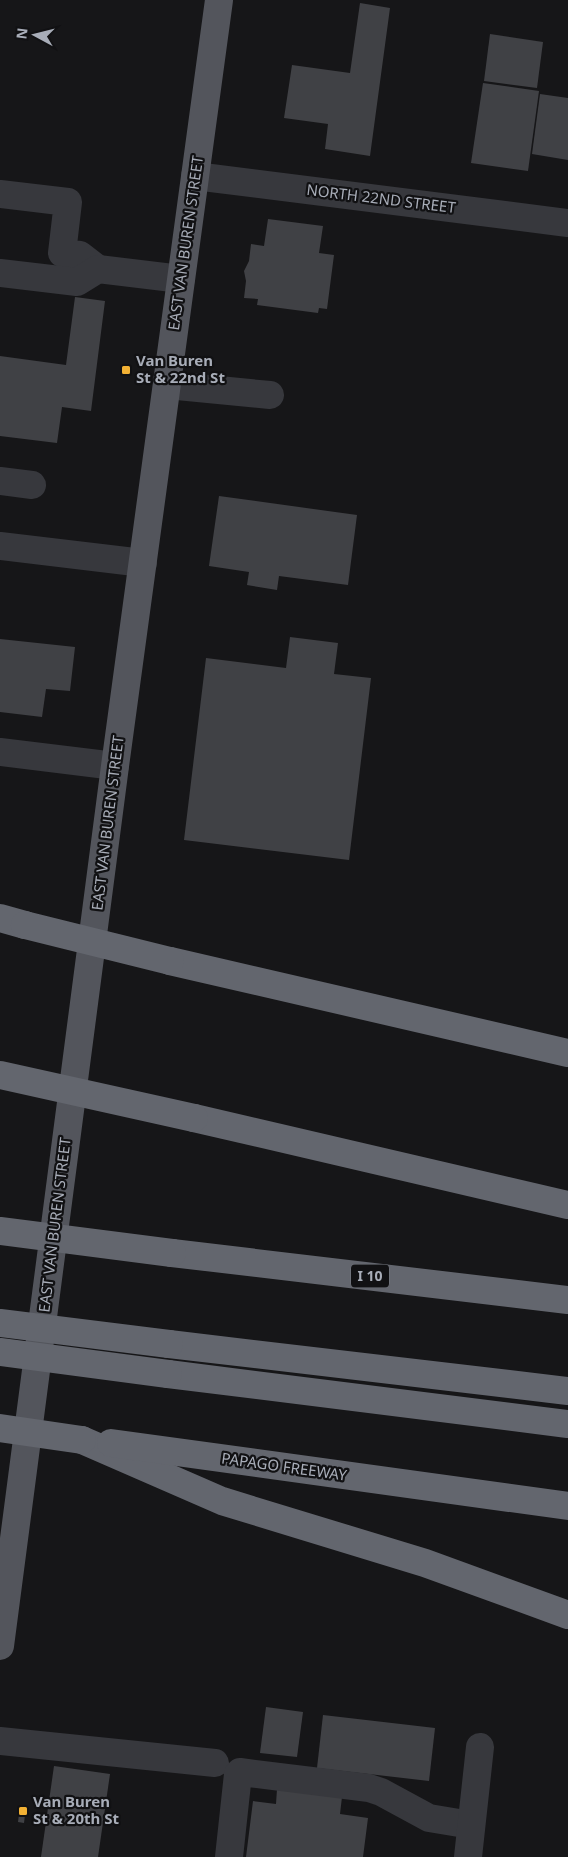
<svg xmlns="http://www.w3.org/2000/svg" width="568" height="1857" font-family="'Noto Sans',sans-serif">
<rect width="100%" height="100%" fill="#161618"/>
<g fill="#404145">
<path d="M360 3 390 8 370 156 325 149 328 124 284 118 292 65 350 73Z"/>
<path d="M490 34 543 42 537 88 484 81Z"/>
<path d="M483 83 539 91 528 171 471 163Z"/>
<path d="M540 94 568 98V160L532 154Z"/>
<path d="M268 219 323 226 319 253 334 255 327 309 319 308 318 313 257 305 258 299 244 298 246 281 244 271 249 261 251 244 264 246Z"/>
<path d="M75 297 105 301 91 411 62 407 57 443 0 436V356L66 365Z"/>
<path d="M219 496 357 515 348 585 279 576 277 590 247 585 249 572 209 566Z"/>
<path d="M290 637 338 643 334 674 371 678 349 860 184 840 206 658 286 668Z"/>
<path d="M0 639 75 647 70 691 46 689 42 717 0 712Z"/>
<path d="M266 1707 303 1712 297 1757 260 1753Z"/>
<path d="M323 1715 435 1728 429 1781 317 1768Z"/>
<path d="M54 1766 110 1774 98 1857H41Z"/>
<path d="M277 1789 342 1797 340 1814 368 1818 363 1857H246L253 1801 276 1804Z"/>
<path d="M20 1806 26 1807 24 1823 18 1822Z"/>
</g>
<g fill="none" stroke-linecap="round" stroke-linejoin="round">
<g stroke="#37383d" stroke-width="28">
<path d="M195 176 568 223"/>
<path d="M0 194 68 202 62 253 80 255 98 269"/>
<path d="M0 273 77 282 98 269 181 279"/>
<path d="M167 385 270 395"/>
<path d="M0 481 32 485"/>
<path d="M0 546 143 563"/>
<path d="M0 752 115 766"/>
<path d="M0 1741 215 1763"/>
<path d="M229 1857 238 1774 240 1772 369 1788 381 1792 429 1818 471 1825"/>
<path d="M468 1857 480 1747"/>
</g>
<path stroke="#53555c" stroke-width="28" d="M0 1646 115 766 219 0"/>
<g stroke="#63666e" stroke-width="28">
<path d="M0 918 25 925"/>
<path d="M170 961 568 1053"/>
<path d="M194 1118 568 1205"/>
<path d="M172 1253 568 1300"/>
<path d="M169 1344 568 1391"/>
<path d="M168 1374 568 1424"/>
<path d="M82 1440 222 1501 425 1563 568 1615"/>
<path d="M111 1443 568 1506"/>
</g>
<g stroke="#63666e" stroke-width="28">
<path d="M25 925 170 961"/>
<path d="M0 1075 194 1118"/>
<path d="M0 1231 172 1253"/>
<path d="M0 1323 169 1344"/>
<path d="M0 1352 168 1374"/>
<path d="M0 1428 82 1440"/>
</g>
</g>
<g fill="#f2b134" stroke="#111113" stroke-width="2">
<rect x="121" y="365" width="10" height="10" rx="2.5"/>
<rect x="18" y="1806" width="10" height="10" rx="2.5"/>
</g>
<g text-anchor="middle" stroke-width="4.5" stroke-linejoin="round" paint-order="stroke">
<rect fill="#111113" stroke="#7b7e86" stroke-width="1" x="351" y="1264.5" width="38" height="23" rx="4"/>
<g font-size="14" font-weight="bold" fill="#a8adb8">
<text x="370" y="1281">I 10</text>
</g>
<g font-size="15" fill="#a8adb8" stroke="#111113">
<text transform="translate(381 199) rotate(7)" y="5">NORTH 22ND STREET</text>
<text transform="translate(186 243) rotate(-82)" y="5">EAST VAN BUREN STREET</text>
<text transform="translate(108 823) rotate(-83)" y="5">EAST VAN BUREN STREET</text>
<text transform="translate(55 1225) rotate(-83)" y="5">EAST VAN BUREN STREET</text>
<text transform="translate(284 1467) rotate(8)" y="5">PAPAGO FREEWAY</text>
</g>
<g font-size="15" font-weight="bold" fill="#a8adb8" stroke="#111113" text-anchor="start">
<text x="136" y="366">Van Buren<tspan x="136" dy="17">St &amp; 22nd St</tspan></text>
<text x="33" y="1807">Van Buren<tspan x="33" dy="17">St &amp; 20th St</tspan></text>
</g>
</g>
<g transform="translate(35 35) rotate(277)" stroke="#111113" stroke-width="4" paint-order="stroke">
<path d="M0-4L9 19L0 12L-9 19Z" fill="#a8adb8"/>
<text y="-8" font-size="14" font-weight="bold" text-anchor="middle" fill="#a8adb8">N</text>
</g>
</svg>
